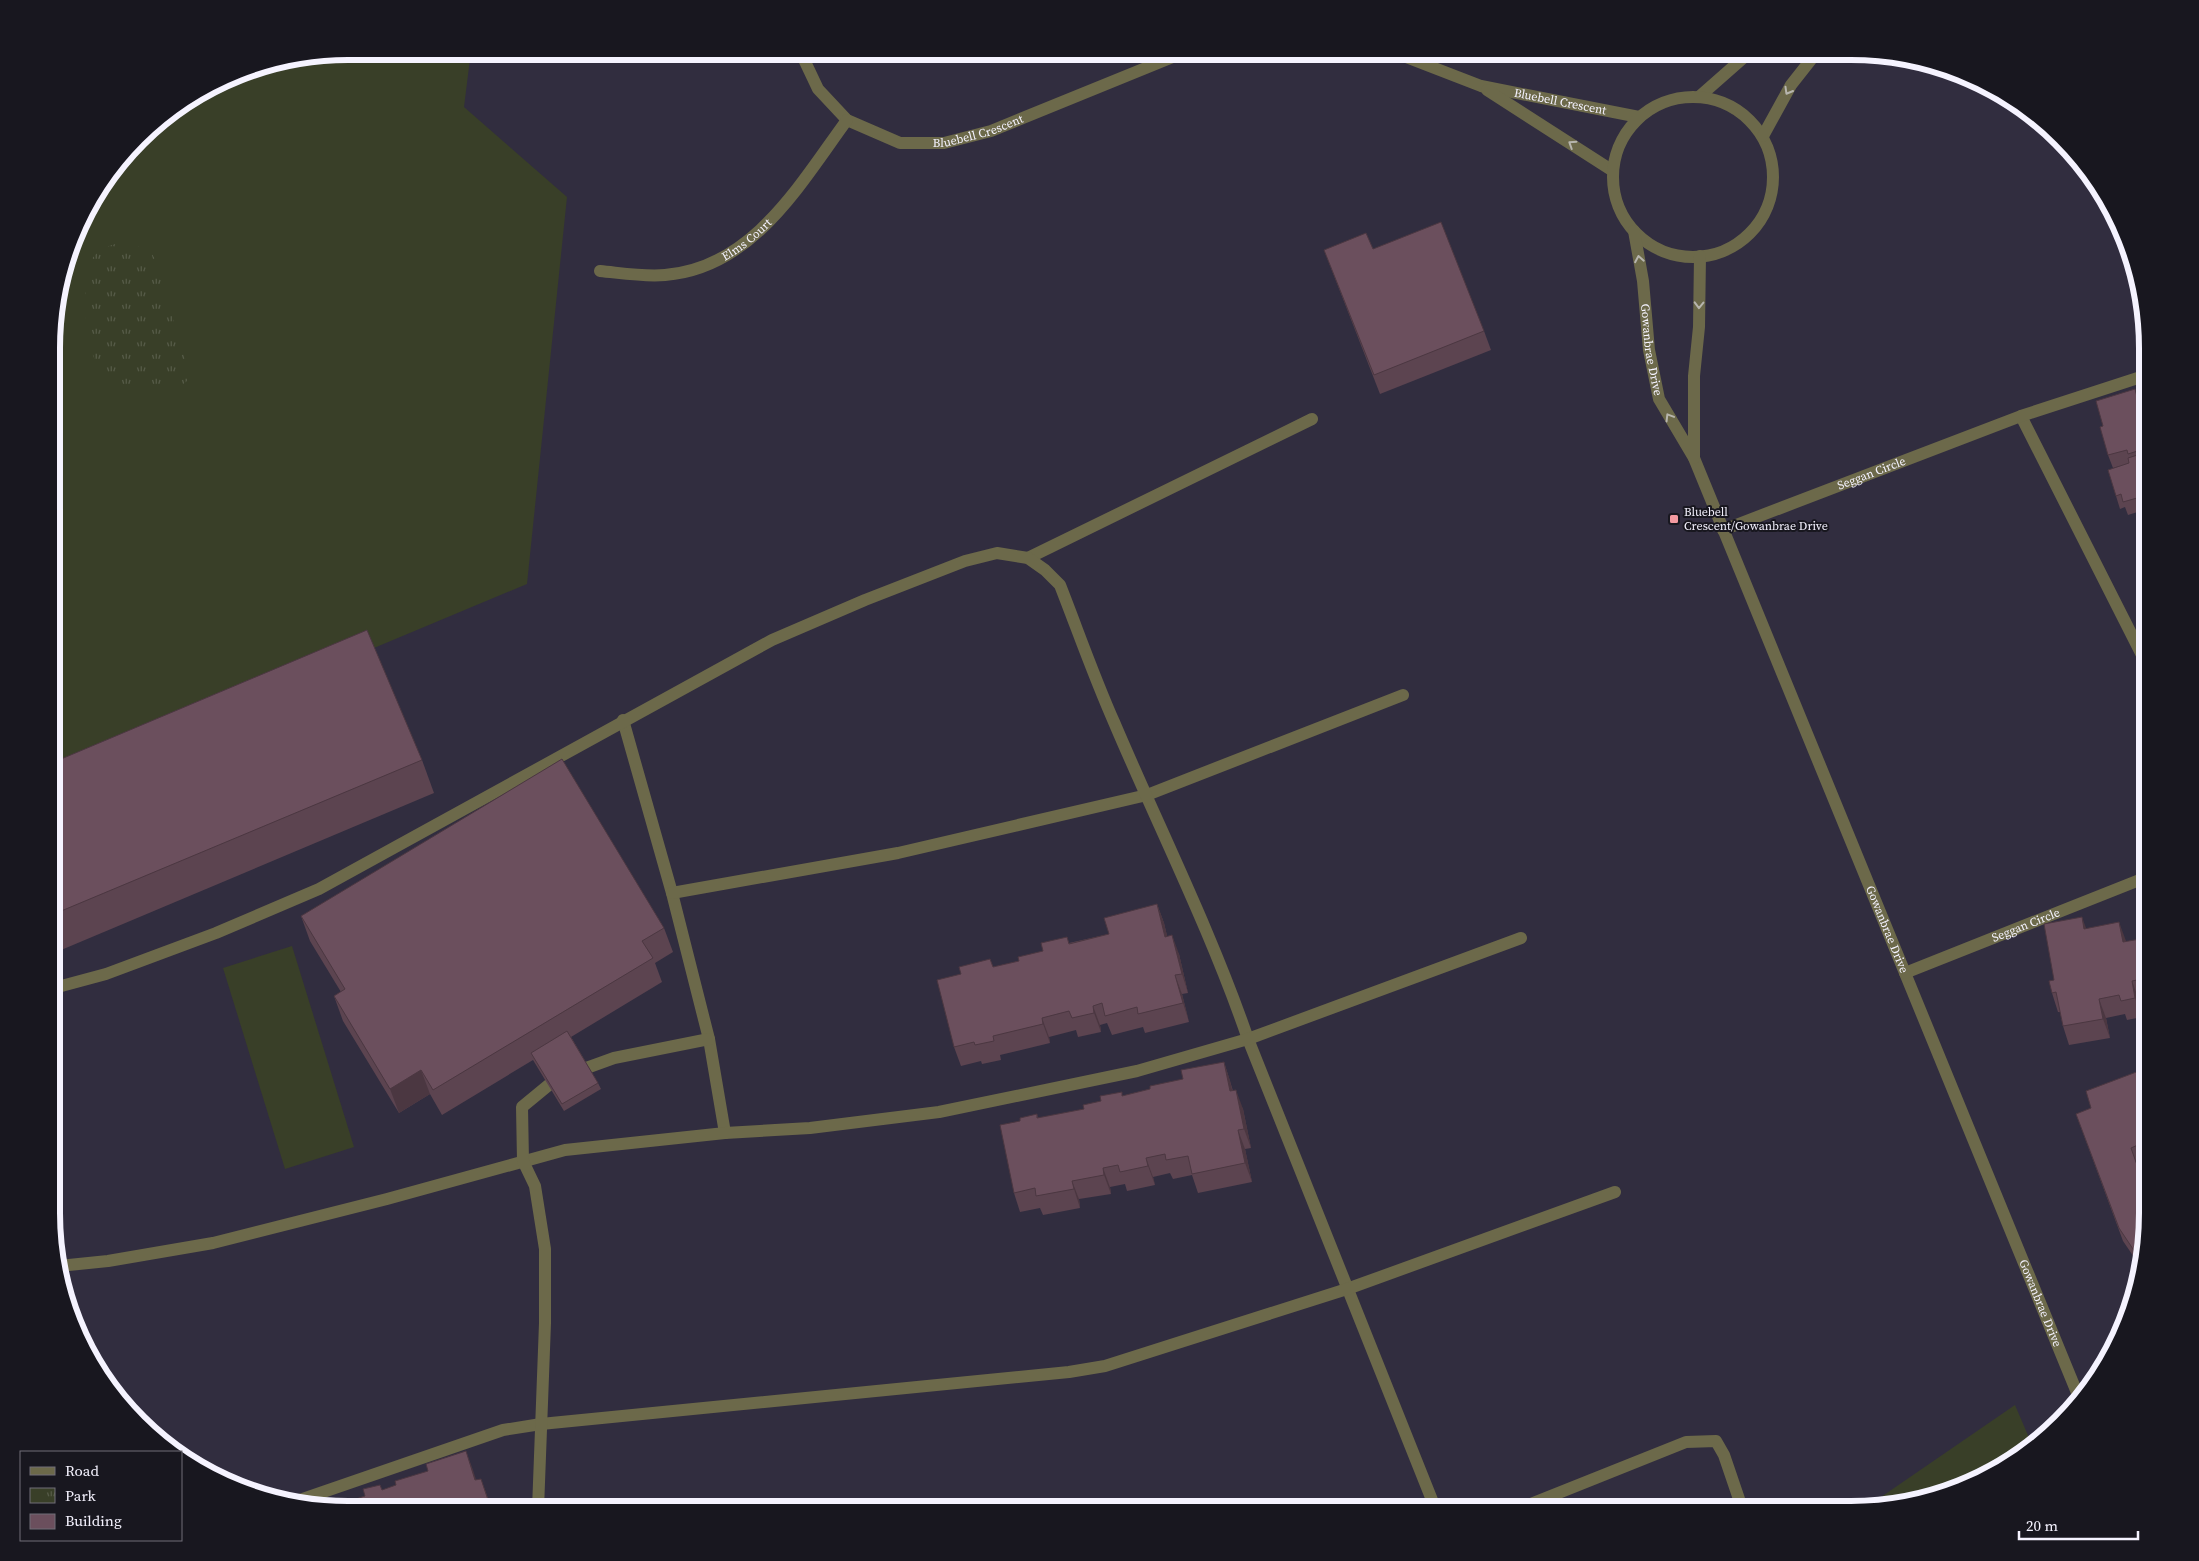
<svg xmlns="http://www.w3.org/2000/svg" width="2199" height="1561" font-family="'Source Serif 4',serif">
<defs>
<pattern id="park-tufts" width="24" height="20" patternUnits="userSpaceOnUse" patternTransform="scale(1.25)"><rect width="24" height="20" fill="#393f28"/><path d="M3 7l-1-3M5 7V3M7 7l1-3M15 17l-1-3M17 17v-4M19 17l1-3" fill="none" stroke="#565b48"/></pattern>
</defs>
<rect width="100%" height="100%" fill="#312d3f"/>
<g fill="#393f28">
<path d="M348 51H471L464 107 567 197 527 584 54 782V310L82 217 152 125 235 74Z"/>
<path d="M292 946 354 1147 285 1169 223 968Z"/>
<path d="M2015 1405 2033 1447 2032 1448 1982 1479 1927 1500 1865 1508Z"/>
</g>
<path fill="url(#park-tufts)" d="M130 242 152 254 159 266 180 345 192 377 177 389C167 388 156 385 146 385 135 385 125 388 115 382 81 364 86 306 85 274 93 250 105 244 130 242Z"/>
<g fill="none" stroke-linecap="round" stroke-linejoin="round">
<g stroke="#6c694a" stroke-width="12">
<path d="M1028 558 1312 419"/>
<path d="M623 720 672 893 709 1039 725 1133"/>
<path d="M672 893 898 853 1147 795 1403 695"/>
<path d="M54 988 106 974 216 933 319 889 772 640 865 600 965 561 997 553 1028 558 1045 570 1060 585C1078 631 1094 677 1114 722 1159 828 1211 931 1248 1039L1436 1510"/>
<path d="M59 1266 108 1261 213 1243 387 1199 565 1150 725 1133 810 1128 939 1112 1137 1071 1248 1039 1521 938"/>
<path d="M294 1502 503 1430 541 1424 1069 1372 1105 1366 1347 1289 1615 1192"/>
<path d="M538 1509 545 1323V1249L535 1186 523 1161 522 1107 556 1079 614 1058 709 1039"/>
<path d="M1516 1510 1686 1442 1716 1441 1724 1455 1739 1499 1733 1510"/>
</g>
<g stroke="#6c694a" stroke-width="12">
<path id="s1" d="M800 51 818 89 847 120 900 143H944L991 131 1185 52"/>
<path id="s2" d="M1393 52 1481 86 1639 117"/>
<path d="M1487 90 1613 171"/>
<path d="M1700 96 1750 52"/>
<circle cx="1693" cy="177" r="80"/>
<path d="M1763 136 1791 85 1817 52"/>
<path id="s3" d="M1634 231 1643 281 1649 350 1659 399 1694 458 2080 1400"/>
<path id="s4" d="M600 271C621 273 644 277 665 275 753 268 800 184 847 120"/>
<path d="M2021 416 2147 665"/>
<path d="M1694 458V376L1699 327 1700 256"/>
<path id="s5" d="M1723 530 2021 416 2147 375"/>
<path id="s6" d="M1905 973 2147 877"/>
</g>
</g>
<g fill="#5c4450">
<path d="M1373 249 1484 331 1491 350 1380 394 1324 250Z"/>
<path d="M2147 394V509L2128 515 2125 507 2120 509 2116 496 2120 466 2113 468 2108 455 2103 426 2137 397Z"/>
<path d="M422 760 434 793 54 953V762Z"/>
<path d="M1157 904 1164 923 1167 936 1179 954 1188 993 1182 994 1189 1022 1145 1033 1143 1027 1112 1035 1107 1023 1100 1025 1101 1032 1078 1037 1076 1030 1049 1037 1050 1043 1000 1055 1001 1060 982 1064 981 1061 961 1066 954 1047 990 959 993 967 1019 961 1043 951 1067 937 1069 943 1109 934Z"/>
<path d="M301 916 664 928 673 952 655 963 662 982 571 1037 598 1083 601 1089 564 1111 533 1060 442 1115 430 1094 399 1113 343 1021 334 996 341 992 310 941Z"/>
<path d="M2087 929 2126 941 2147 942V999L2139 1000 2142 1017 2127 1020 2125 1014 2106 1018 2110 1038 2069 1045 2063 1026 2060 1012H2058L2052 993 2054 980Z"/>
<path d="M1224 1062 1230 1081 1233 1091 1243 1109 1251 1148 1245 1149 1252 1182 1198 1193 1192 1175 1173 1179 1170 1173 1153 1177 1155 1185 1127 1191 1125 1184 1110 1187 1111 1194 1079 1199 1080 1208 1043 1215 1040 1208 1020 1212 1014 1193 1020 1121 1037 1114 1038 1118 1084 1109 1101 1101 1150 1089 1183 1079Z"/>
<path d="M2147 1093V1156L2135 1161 2147 1232 2140 1266 2123 1241 2076 1114Z"/>
</g>
<g fill="#4b3741">
<path d="M1157 904 1164 923 1172 956 1165 937Z"/>
<path d="M2082 917 2089 936 2084 929Z"/>
<path d="M2119 922 2126 941 2123 942Z"/>
<path d="M1172 935 1179 954 1188 993 1182 974Z"/>
<path d="M1175 975 1182 994 1189 1022 1183 1003Z"/>
<path d="M2132 981 2139 1000 2142 1017 2135 998Z"/>
<path d="M2099 999 2106 1018 2110 1038 2103 1019Z"/>
<path d="M1093 1006 1100 1025 1101 1032 1094 1013Z"/>
<path d="M1042 1018 1049 1037 1050 1043 1043 1024Z"/>
<path d="M1224 1062 1230 1081 1237 1110 1230 1091Z"/>
<path d="M421 1070 430 1094 399 1113 390 1089Z"/>
<path d="M1236 1090 1243 1109 1251 1148 1244 1129Z"/>
<path d="M1238 1130 1245 1149 1252 1182 1245 1163Z"/>
<path d="M1146 1158 1153 1177 1155 1185 1148 1166Z"/>
<path d="M1103 1168 1110 1187 1111 1194 1104 1175Z"/>
<path d="M1072 1181 1079 1199 1080 1208 1074 1189Z"/>
<path d="M466 1451 473 1470 482 1499 475 1480Z"/>
<path d="M481 1479 488 1498 492 1509H491Z"/>
</g>
<g fill="#6b4f5d" stroke="#4b3741">
<path d="M1441 222 1484 331 1374 375 1324 250 1366 233 1373 249Z"/>
<path d="M2135 389 2137 397 2147 394V448L2128 454 2127 450 2108 455 2100 427 2103 426 2096 401Z"/>
<path d="M2147 452V504L2144 496 2123 502 2121 494 2116 496 2108 470 2129 463 2128 458Z"/>
<path d="M367 630 422 760 54 914V762Z"/>
<path d="M562 759 664 928 642 941 653 958 433 1090 421 1070 390 1089 334 996 345 989 301 916Z"/>
<path d="M1157 904 1165 937 1172 935 1182 974 1175 975 1183 1003 1138 1014 1137 1007 1105 1016 1102 1003 1093 1006 1094 1013 1072 1018 1069 1011 1042 1018 1043 1024 993 1036 994 1041 975 1045 974 1042 954 1047 937 980 961 974 959 967 990 959 993 967 1019 961 1018 957 1043 951 1041 943 1067 937 1069 944 1109 934 1104 918Z"/>
<path d="M2082 917 2084 929 2119 922 2123 942 2146 938 2147 946V978L2132 981 2135 998 2121 1001 2119 995 2099 999 2103 1019 2063 1026 2056 992 2052 993 2049 981 2054 980 2044 924Z"/>
<path d="M567 1031 598 1083 562 1104 531 1053Z"/>
<path d="M1224 1062 1230 1091 1236 1090 1244 1129 1238 1130 1245 1163 1192 1174 1188 1156 1166 1160 1165 1154 1146 1158 1148 1166 1120 1172 1118 1165 1103 1168 1104 1175 1072 1181 1074 1189 1036 1196 1035 1188 1014 1193 1000 1125 1020 1121V1118L1037 1114V1118L1084 1109 1083 1105 1101 1101 1100 1096 1122 1092V1096L1150 1089V1086L1183 1079 1181 1070Z"/>
<path d="M2139 1071 2147 1093V1141L2131 1148 2137 1165 2147 1163V1232L2141 1261 2119 1228 2076 1114 2091 1108 2086 1091Z"/>
<path d="M466 1451 475 1480 481 1479 491 1509H332L331 1507 365 1496 363 1489 380 1485 382 1490 396 1485 395 1481 428 1471 426 1464Z"/>
<path d="M1999 1465 2000 1468 1982 1479 1973 1483Z"/>
</g>
<defs><path id="oneway-chevron" d="M-2-3.5L2.5 0L-2 3.5" fill="none" stroke-width="1.6" stroke-linecap="round" stroke-linejoin="round" transform="scale(1.25)"/></defs>
<g stroke="#b7b5ae">
<use href="#oneway-chevron" transform="translate(1788 91) rotate(120)"/>
<use href="#oneway-chevron" transform="translate(1572 144) rotate(-147)"/>
<use href="#oneway-chevron" transform="translate(1639 259) rotate(-100)"/>
<use href="#oneway-chevron" transform="translate(1699 305) rotate(91)"/>
<use href="#oneway-chevron" transform="translate(1669 417) rotate(-121)"/>
</g>
<rect fill="#f49aa1" stroke="#18171f" stroke-width="2" x="1669" y="514" width="10" height="10" rx="2.5"/>
<g text-anchor="middle" stroke-width="4" stroke-linejoin="round" paint-order="stroke">
<g font-size="12" fill="#f5f3ff" stroke="#18171f">
<text dy="4" stroke="none"><textPath href="#s2" startOffset="175">Bluebell Crescent</textPath></text>
<text dy="4" stroke="none"><textPath href="#s1" startOffset="222">Bluebell Crescent</textPath></text>
<text dy="4" stroke="none"><textPath href="#s4" startOffset="156">Elms Court</textPath></text>
<text dy="4" stroke="none"><textPath href="#s3" startOffset="120">Gowanbrae Drive</textPath></text>
<text dy="4" stroke="none"><textPath href="#s5" startOffset="159">Seggan Circle</textPath></text>
<text dy="4" stroke="none"><textPath href="#s6" startOffset="130">Seggan Circle</textPath></text>
<text dy="4" stroke="none"><textPath href="#s3" startOffset="748">Gowanbrae Drive</textPath></text>
<text dy="4" stroke="none"><textPath href="#s3" startOffset="1152">Gowanbrae Drive</textPath></text>
</g>
<g font-size="12" fill="#f5f3ff" stroke="#18171f" text-anchor="start">
<text x="1684" y="516">Bluebell<tspan x="1684" dy="14">Crescent/Gowanbrae Drive</tspan></text>
</g>
</g>
<path d="M0 0H2199V1561H0ZM348 60H1851A288 288 0 0 1 2139 348V1213A288 288 0 0 1 1851 1501H348A288 288 0 0 1 60 1213V348A288 288 0 0 1 348 60Z" fill="#18171f" fill-rule="evenodd"/>
<path fill="none" stroke="#f5f3ff" stroke-width="6" d="M348 60H1851A288 288 0 0 1 2139 348V1213A288 288 0 0 1 1851 1501H348A288 288 0 0 1 60 1213V348A288 288 0 0 1 348 60Z"/>
<rect x="20" y="1451" width="162" height="90" fill="#18171f" stroke="#706f79"/>
<rect x="30" y="1467" width="25" height="8" fill="#6c694a" stroke="#706f79"/>
<text x="65" y="1476" font-size="15" fill="#f5f3ff">Road</text>
<rect x="30" y="1488" width="25" height="15" fill="url(#park-tufts)" stroke="#706f79"/>
<text x="65" y="1501" font-size="15" fill="#f5f3ff">Park</text>
<rect x="30" y="1514" width="25" height="15" fill="#6b4f5d" stroke="#706f79"/>
<text x="65" y="1526" font-size="15" fill="#f5f3ff">Building</text>
<path d="M2019 1531v8h119v-8" fill="none" stroke="#f5f3ff" stroke-width="2.5"/>
<text x="2026" y="1531" font-size="15" fill="#f5f3ff" stroke="#18171f" stroke-width="4" paint-order="stroke">20 m</text>
</svg>
